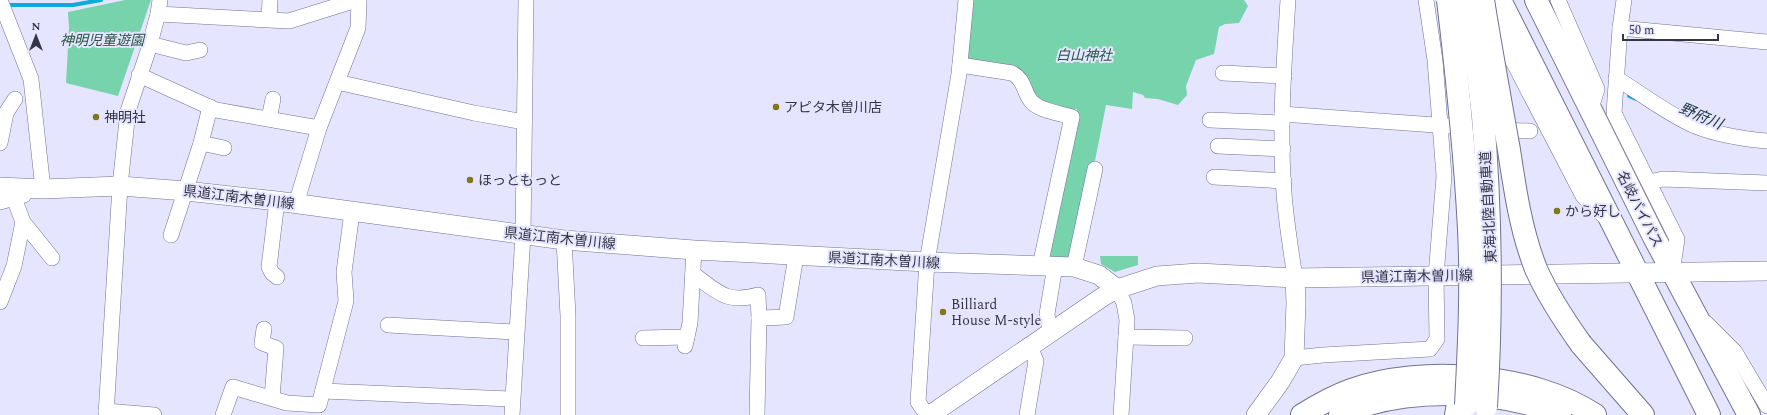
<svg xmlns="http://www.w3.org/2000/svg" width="1767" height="415" font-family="Spectral,'Noto Sans JP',serif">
<rect width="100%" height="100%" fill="#e5e5ff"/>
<g fill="#76d3ac">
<path d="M125 0H151L118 96 66 83 69 28 68 12Z"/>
<path d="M969 0H1244L1248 6 1239 23 1225 24 1219 27 1214 54 1196 60 1186 86 1187 95 1178 105 1158 99 1145 98 1143 95 1133 92 1132 109 1106 105 1074 267 1046 266 1077 109 1063 112 1036 100 1027 87 961 59Z"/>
<path d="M1100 256H1138V265L1115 272 1101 264Z"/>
</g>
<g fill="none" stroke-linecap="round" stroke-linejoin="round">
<g stroke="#0aadd9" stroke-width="4">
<path d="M6 5H73L101 0"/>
<path d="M1629 96 1636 99"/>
</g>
<g stroke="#717196" stroke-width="16">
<g id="minor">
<path d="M0 0 31 79 43 189"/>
<path d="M1288 0C1284 64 1279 129 1284 193 1286 221 1291 250 1295 278"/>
<path d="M1558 0 1597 89 1590 112"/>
<path d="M1624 0 1620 28 1614 113 1677 239 1672 273"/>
<path d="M158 14 289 21 356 0"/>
<path d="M269 19 270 0"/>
<path d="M1492 21 1583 196 1604 216"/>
<path d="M1620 28 1767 42"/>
<path d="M150 44 186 53 200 50"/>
<path d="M960 65 1012 73C1025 80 1023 91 1031 101 1039 111 1060 113 1072 117L1040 266"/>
<path d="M1223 73 1284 76"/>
<path d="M139 75 216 110 319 128"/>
<path d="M1616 78C1642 94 1667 114 1695 126 1718 135 1743 139 1767 141"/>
<path d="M337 82 474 113 524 122"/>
<path d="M1282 114 1449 126"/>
<path d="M269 119 273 99"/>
<path d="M1210 120 1282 123"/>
<path d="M1497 130 1530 131"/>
<path d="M0 143 6 113 15 99"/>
<path d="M201 143 224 148"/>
<path d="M1218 146 1283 149"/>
<path d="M1214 177 1284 181"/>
<path d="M1649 182 1663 179 1767 183"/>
<path d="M14 198 23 222 52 258"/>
<path d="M277 201 269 267 272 273 277 277"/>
<path d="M0 202 24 195"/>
<path d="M296 204 319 128 358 28 359 0"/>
<path d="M171 235 201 143 210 107"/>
<path d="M564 240 568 316V415"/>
<path d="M1074 267 1095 169"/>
<path d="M693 274C718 292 726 304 758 295L759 318"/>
<path d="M1117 289 1124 303 1127 320 1121 415"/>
<path d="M0 302 14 266 23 222"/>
<path d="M1706 323 1735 352 1767 406"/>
<path d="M388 325 516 332"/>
<path d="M264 329 262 343 276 348 272 398"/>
<path d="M1054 329 1048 322 1047 314 1055 266"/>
<path d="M1126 337 1185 338"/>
<path d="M643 338 687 337"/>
<path d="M685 346 690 323 694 250"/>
<path d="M1294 358 1323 355 1430 349 1437 339 1436 276 1444 176 1435 60 1426 0"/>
<path d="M323 391 512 399"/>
<path d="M106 411 154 415"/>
<path d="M106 415 120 186 128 111 148 51 158 14 160 0"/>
<path d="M223 415 233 387 287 403 319 405 346 301 344 272 352 212"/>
<path d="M512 415 523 235 526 0"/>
<path d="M757 415 759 318 786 317 796 256"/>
<path d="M927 415 918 402 927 262 959 74 966 0"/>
<path d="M1027 415 1036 361 1030 346"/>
</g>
</g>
<g stroke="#717196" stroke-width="20">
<g id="major">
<path d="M0 187 43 189 120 186 186 191 277 201 564 240 694 250 927 262 1074 267 1099 275 1117 289"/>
<path d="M930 415 1104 296 1117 289 1157 276 1198 273 1295 278 1767 271"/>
<path d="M1256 415 1280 382 1294 358 1296 303 1295 278"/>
</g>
</g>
<g stroke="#717196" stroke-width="24">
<g id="highway">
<path d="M1500 0 1709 415"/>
<path d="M1536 0 1654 237 1749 415"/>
<path d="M1581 344 1643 415"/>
<path d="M1302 415C1318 405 1334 396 1351 390 1421 365 1532 373 1595 415"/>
<path d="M1340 415C1400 386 1500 388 1560 415"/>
<path d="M1456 415 1458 404"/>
</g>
</g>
<use href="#minor" stroke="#fff" stroke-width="15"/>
<use href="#major" stroke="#fff" stroke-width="19"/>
<use href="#highway" stroke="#fff" stroke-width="22"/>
<g stroke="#717196" stroke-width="24" stroke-linecap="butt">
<g id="highway-bridge">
<path d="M1448 0C1457 76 1465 153 1469 229 1472 288 1469 347 1466 405"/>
<path d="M1468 0C1473 39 1479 78 1483 117 1491 214 1492 310 1486 407"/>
<path d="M1483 0C1491 50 1500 100 1509 150 1515 190 1521 231 1536 269 1548 296 1564 320 1581 344"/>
</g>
</g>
<use href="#highway-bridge" stroke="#fff" stroke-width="22"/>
</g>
<g fill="#7f771c" stroke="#e5e5ff" stroke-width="1.5">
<circle cx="776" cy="107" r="4"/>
<circle cx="96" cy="117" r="4"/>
<circle cx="470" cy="180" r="4"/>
<circle cx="1557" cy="211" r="4"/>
<circle cx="943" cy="312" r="4"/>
</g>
<g text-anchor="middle" stroke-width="4" stroke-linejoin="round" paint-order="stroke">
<g font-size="14" font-style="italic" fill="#225440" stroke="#e5e5ff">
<text x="102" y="45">神明児童遊園</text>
<text x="1084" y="60">白山神社</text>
</g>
<g font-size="14" fill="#353545" stroke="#e5e5ff" text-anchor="start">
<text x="784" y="112">アピタ木曽川店</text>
<text x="104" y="122">神明社</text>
<text x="478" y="185">ほっともっと</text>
<text x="1565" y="216">から好し</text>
<text x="951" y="309">Billiard<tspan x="951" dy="16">House M-style</tspan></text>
</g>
<g font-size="14" fill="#353545" stroke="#e5e5ff">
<text transform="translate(239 197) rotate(7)" y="5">県道江南木曽川線</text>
<text transform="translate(1488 207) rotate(-93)" y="5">東海北陸自動車道</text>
<text transform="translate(1640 209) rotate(63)" y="5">名岐バイパス</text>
<text transform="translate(560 238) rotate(6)" y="5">県道江南木曽川線</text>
<text transform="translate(884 260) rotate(3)" y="5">県道江南木曽川線</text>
<text transform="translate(1417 276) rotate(-1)" y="5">県道江南木曽川線</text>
</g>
<g font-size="15" font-style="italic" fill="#1d333c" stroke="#e5e5ff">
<text transform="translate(1701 116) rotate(23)" y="5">野府川</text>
</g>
</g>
<g transform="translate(36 36)" stroke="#e5e5ff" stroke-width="3" paint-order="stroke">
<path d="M0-3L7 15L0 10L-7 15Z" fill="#353545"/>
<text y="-6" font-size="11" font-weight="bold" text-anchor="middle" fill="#353545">N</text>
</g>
<path d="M1623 34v6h95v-6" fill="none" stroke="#353545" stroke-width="2"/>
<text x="1629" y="34" font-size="12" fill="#353545" stroke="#e5e5ff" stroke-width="3" paint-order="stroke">50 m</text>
</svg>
